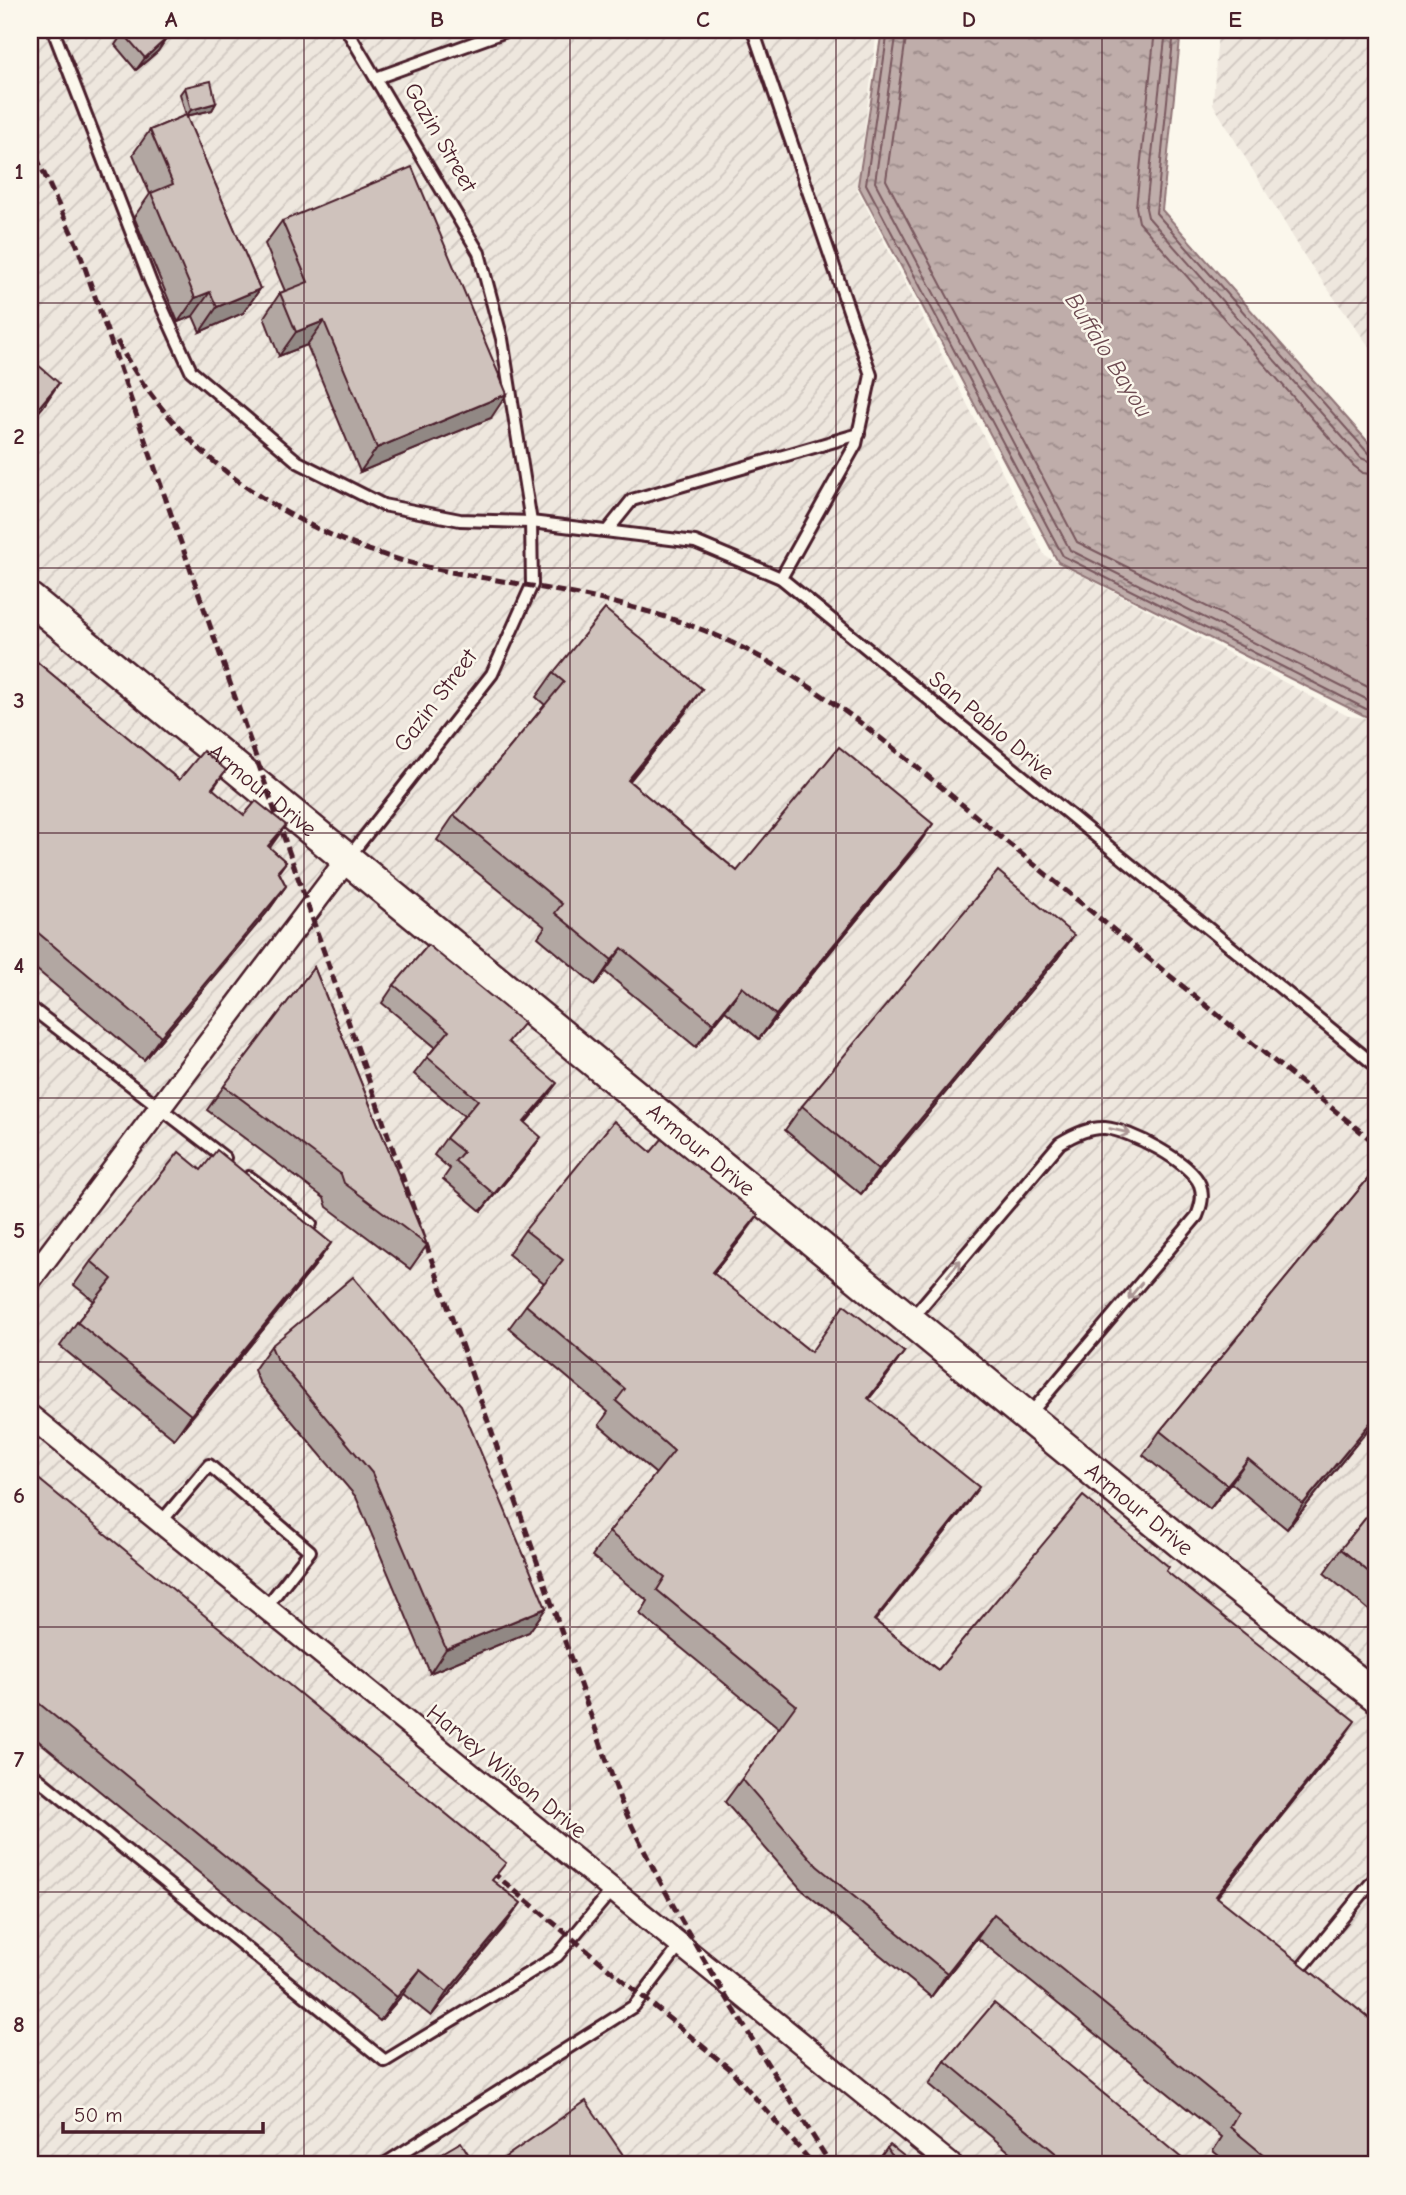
<svg xmlns="http://www.w3.org/2000/svg" width="1406" height="2195" font-family="'Comic Neue',sans-serif">
<defs>
<pattern id="industrial-furrows" width="10" height="10" patternUnits="userSpaceOnUse" patternTransform="scale(1.75)"><rect width="10" height="10" fill="#eee7de"/><path d="M-1 1l2-2M0 10L10 0M9 11l2-2" fill="none" stroke="#cec6bf"/></pattern>
<pattern id="water-ripples" width="26" height="14" patternUnits="userSpaceOnUse" patternTransform="scale(1.75)"><rect width="26" height="14" fill="#bfadaa"/><path d="M2 4q2-2 4 0t4 0M15 11q2-2 4 0t4 0" fill="none" stroke="#9d8c8b"/></pattern>
</defs>
<rect width="100%" height="100%" fill="#fbf7ec"/>
<filter id="ink" filterUnits="userSpaceOnUse"><feTurbulence type="fractalNoise" baseFrequency=".0143" numOctaves="2"/><feDisplacementMap in="SourceGraphic" scale="14" xChannelSelector="R" yChannelSelector="G"/><feConvolveMatrix kernelMatrix="1 2 1 2 8 2 1 2 1" color-interpolation-filters="sRGB"/></filter>
<g filter="url(#ink)">
<g fill="url(#industrial-furrows)">
<path d="M30 30H877L857 189 1045 556 1348 716 1376 719V2165H30Z"/>
<path d="M1218 30H1376V356L1307 260 1213 104Z"/>
</g>
<path fill="url(#water-ripples)" stroke="#907477" stroke-width="2" d="M882 30H1181L1162 210 1376 451V717L1365 716 1058 562 858 185Z"/>
<g fill="none" stroke-linecap="round" stroke-linejoin="round">
<g stroke="#79585e" stroke-width="2">
<path d="M888 30 866 184 1063 556 1366 709 1376 710"/>
<path d="M897 30 875 182 1070 550 1368 700 1376 701"/>
<path d="M907 30 886 180 1077 542 1376 691"/>
<path d="M1155 30 1136 207 1139 222 1354 466 1363 473 1376 475"/>
<path d="M1166 30 1146 208 1148 217 1361 458 1376 464"/>
<path d="M1174 30 1156 213 1368 453 1376 455"/>
</g>
<g stroke="#4a1f2b" stroke-width="16">
<g id="lane">
<path d="M53 30 151 283 191 371 298 462 383 505 460 520 531 522 695 542 781 578 1376 1066"/>
<path d="M347 30 479 253 502 339 531 522 532 585 492 674 348 858"/>
<path d="M753 30 871 375 856 444 781 578"/>
<path d="M376 78 509 30"/>
<path d="M607 531 632 500 859 434"/>
<path d="M30 1007 225 1158"/>
<path d="M249 1177 311 1224"/>
<path d="M912 1318 1060 1143C1073 1135 1089 1127 1105 1128 1130 1130 1191 1162 1200 1185 1204 1196 1201 1206 1197 1216L1029 1415"/>
<path d="M162 1521 209 1465 310 1551 266 1607"/>
<path d="M30 1772 385 2061 557 1956 612 1890"/>
<path d="M1298 1972 1376 1877"/>
<path d="M383 2165 634 2006 680 1946"/>
</g>
</g>
<g stroke="#4a1f2b" stroke-width="26">
<g id="street">
<path d="M30 1280 348 858"/>
<path d="M30 1416 951 2165"/>
</g>
</g>
<g stroke="#4a1f2b" stroke-width="35">
<g id="secondary">
<path id="s1" d="M30 599 1197 1556 1376 1696"/>
</g>
</g>
<use href="#lane" stroke="#fbf7ec" stroke-width="10"/>
<use href="#street" stroke="#fbf7ec" stroke-width="21"/>
<use href="#secondary" stroke="#fbf7ec" stroke-width="30"/>
<g stroke="#4a1f2b" stroke-width="5" stroke-dasharray="10 5" stroke-linecap="butt">
<path d="M30 143 77 245 621 1802C679 1930 758 2047 831 2165"/>
<path d="M117 341C184 467 309 544 446 571 532 587 617 597 700 629 814 672 925 775 1019 852 1138 950 1257 1047 1376 1144"/>
<path d="M480 1862 730 2069 814 2165"/>
</g>
</g>
<g fill="#b2a7a2" stroke="#4a1f2b" stroke-width="2">
<path d="M123 33 166 39 158 51 136 70 115 45Z"/>
<path d="M185 87 216 103 212 110 186 116 260 289 243 313 200 332 193 316 178 322 134 217 150 194 133 154 150 130 186 115 180 94Z"/>
<path d="M282 221 491 418 360 472 307 345 279 356 264 317 280 293 285 291 265 244Z"/>
<path d="M30 656 179 780 226 770 213 789 270 848 286 862 279 872 286 886 269 910 144 1060 30 964Z"/>
<path d="M553 673 702 689 685 713 629 781 737 871 916 848 759 1039 725 1011 696 1047 605 972 595 985 538 937 545 927 437 840 454 815 545 705 536 697Z"/>
<path d="M1074 935 1057 959 861 1194 785 1130 802 1106Z"/>
<path d="M314 967 427 1245 410 1269 327 1207 324 1198 207 1110 224 1086Z"/>
<path d="M394 985 509 1043 544 1101 525 1123 529 1154 481 1211 443 1179 450 1169 434 1155 446 1138 464 1116 414 1074 435 1047 382 1003Z"/>
<path d="M651 1152 758 1215 741 1239 713 1274 811 1352H904L887 1376 869 1399 962 1511 875 1621 938 1670 1166 1571 1338 1745 1217 1897 1376 2165H1230L1213 2151 1222 2137 977 1938 931 1997 801 1889 725 1802 779 1728 640 1614 648 1601 592 1556 609 1532 656 1474 599 1425 608 1412 509 1328 526 1305 544 1283 508 1254 525 1230Z"/>
<path d="M1376 1169V1420L1287 1529 1231 1483 1210 1509 1143 1455 1160 1431Z"/>
<path d="M201 1170 331 1243 314 1267 174 1439 60 1346 77 1322 94 1301 74 1285 91 1261Z"/>
<path d="M271 1346 546 1608 529 1632 430 1673 356 1497 259 1382 254 1370Z"/>
<path d="M30 1472 493 1881 504 1927 431 2016 403 1994 380 2021 30 1734Z"/>
<path d="M1376 1505V1616L1324 1573 1341 1549Z"/>
<path d="M945 2061 1190 2165H1025L929 2084Z"/>
<path d="M887 2148 915 2165H875Z"/>
</g>
<g fill="#918884" stroke="#4a1f2b" stroke-width="2">
<path d="M166 39 158 51 136 70 145 58Z"/>
<path d="M216 103 212 110 186 116 191 110Z"/>
<path d="M260 289 243 313 200 332 217 307Z"/>
<path d="M210 292 193 316 178 322 195 298Z"/>
<path d="M324 321 307 345 279 356 296 332Z"/>
<path d="M59 383 43 407 30 422V418Z"/>
<path d="M507 394 491 418 360 472 377 448Z"/>
<path d="M702 689 685 713 611 804 628 780Z"/>
<path d="M933 824 916 848 759 1039 776 1015Z"/>
<path d="M286 825 269 849 268 846Z"/>
<path d="M286 886 269 910 144 1060 161 1036Z"/>
<path d="M1074 935 1057 959 861 1194 878 1170Z"/>
<path d="M622 948 605 972 595 985 612 960Z"/>
<path d="M742 987 725 1011 696 1047 713 1023Z"/>
<path d="M557 1083 544 1101 511 1140 524 1122Z"/>
<path d="M541 1137 529 1154 481 1211 494 1194Z"/>
<path d="M758 1215 741 1239 695 1296 712 1272Z"/>
<path d="M331 1243 314 1267 174 1439 191 1415Z"/>
<path d="M904 1352 887 1376 851 1422 868 1398Z"/>
<path d="M1376 1416V1420L1287 1529 1303 1504Z"/>
<path d="M1248 1459 1231 1483 1210 1509 1227 1485Z"/>
<path d="M979 1487 962 1511 857 1643 874 1620Z"/>
<path d="M546 1608 529 1632 430 1673 446 1649Z"/>
<path d="M1355 1721 1338 1745 1199 1920 1216 1896Z"/>
<path d="M521 1903 504 1927 431 2016 447 1992Z"/>
<path d="M994 1914 977 1938 931 1997 947 1973Z"/>
<path d="M420 1970 403 1994 380 2021 397 1997Z"/>
</g>
<g fill="#cfc2bc" stroke="#4a1f2b" stroke-width="2">
<path d="M127 30H158L166 39 145 58 123 33Z"/>
<path d="M211 81 216 103 191 110 185 87Z"/>
<path d="M186 115 260 289 217 307 210 292 195 298 151 193 173 184 150 130Z"/>
<path d="M412 167 507 394 377 448 324 321 296 332 280 293 308 282 282 221Z"/>
<path d="M30 358 59 383 30 418Z"/>
<path d="M605 609 702 689 628 780 737 871 839 747 933 824 776 1015 742 987 713 1023 622 948 612 960 555 913 562 904 454 815 564 682 553 673Z"/>
<path d="M30 656 179 780 203 751 226 770 212 788 244 815 256 801 286 825 268 846 286 862 278 871 286 886 161 1036 30 926Z"/>
<path d="M998 871 1074 935 878 1170 802 1106Z"/>
<path d="M428 945 524 1023 508 1042 557 1083 524 1122 541 1137 494 1194 455 1161 463 1152 446 1138 478 1100 427 1057 449 1031 394 985Z"/>
<path d="M314 967 427 1245 344 1183 341 1174 224 1086Z"/>
<path d="M614 1121 651 1152 662 1139 758 1215 712 1272 811 1352 844 1305 904 1352 868 1398 979 1487 874 1620 938 1670 1083 1496 1169 1567 1166 1571 1355 1721 1216 1896 1369 2018 1376 2010V2165H1276L1230 2127 1238 2113 994 1914 947 1973 817 1866 742 1779 796 1705 657 1590 665 1577 609 1532 674 1451 616 1401 625 1389 526 1305 563 1260 525 1230Z"/>
<path d="M217 1150 331 1243 191 1415 77 1322 112 1279 91 1261 179 1152 201 1170Z"/>
<path d="M1376 1169V1416L1303 1504 1248 1459 1227 1485 1160 1431Z"/>
<path d="M353 1277 461 1405 546 1608 446 1649 372 1473 276 1358 271 1346Z"/>
<path d="M30 1472 506 1863 492 1880 521 1903 447 1992 420 1970 397 1997 30 1696Z"/>
<path d="M1376 1505V1578L1341 1549Z"/>
<path d="M994 2003 1190 2165H1070L945 2061Z"/>
<path d="M586 2101 630 2165H494Z"/>
<path d="M461 2142 475 2165H422Z"/>
<path d="M890 2145 915 2165H898L887 2148Z"/>
</g>
<defs><path id="oneway-shaft" d="M-6 0H5M1.5-3L5.5 0L1.5 3" fill="none" stroke-width="1.6" stroke-linecap="round" stroke-linejoin="round" transform="scale(1.75)"/></defs>
<g stroke="#ab9695">
<use href="#oneway-shaft" transform="translate(1120 1131) rotate(13)"/>
<use href="#oneway-shaft" transform="translate(954 1268) rotate(-50)"/>
<use href="#oneway-shaft" transform="translate(1135 1291) rotate(130)"/>
</g>
</g>
<path fill="none" stroke="#4a1f2b" stroke-width="2" stroke-opacity="0.55" d="M304 30V2165M570 30V2165M836 30V2165M1102 30V2165M30 303H1376M30 568H1376M30 833H1376M30 1098H1376M30 1362H1376M30 1627H1376M30 1892H1376"/>
<g text-anchor="middle" stroke-width="5" stroke-linejoin="round" paint-order="stroke">
<g font-size="23" fill="#4a1f2b" stroke="#fbf7ec">
<text transform="translate(441 137) rotate(60)" y="8">Gazin Street</text>
<text transform="translate(435 700) rotate(-53)" y="8">Gazin Street</text>
<text transform="translate(992 725) rotate(40)" y="8">San Pablo Drive</text>
<text dy="8" stroke="none"><textPath href="#s1" startOffset="301">Armour Drive</textPath></text>
<text dy="8" stroke="none"><textPath href="#s1" startOffset="868">Armour Drive</textPath></text>
<text dy="8" stroke="none"><textPath href="#s1" startOffset="1435">Armour Drive</textPath></text>
<text transform="translate(507 1771) rotate(39)" y="8">Harvey Wilson Drive</text>
</g>
<g font-size="24" font-style="italic" fill="#6d4a51" stroke="#fbf7ec">
<text transform="translate(1109 355) rotate(58)" y="8">Buffalo Bayou</text>
</g>
</g>
<rect width="1406" height="2195" fill="none" stroke="#fbf7ec" stroke-width="77"/>
<path d="M63 2122v10h200v-10" fill="none" stroke="#4a1f2b" stroke-width="3.5"/>
<text x="74" y="2122" font-size="21" fill="#4a1f2b" stroke="#fbf7ec" stroke-width="5" paint-order="stroke">50 m</text>
<rect x="38" y="38" width="1330" height="2118" fill="none" stroke="#4a1f2b" stroke-width="2.5"/>
<g font-size="23" text-anchor="middle" font-weight="bold" fill="#4a1f2b">
<text x="171" y="27">A</text>
<text x="437" y="27">B</text>
<text x="703" y="27">C</text>
<text x="969" y="27">D</text>
<text x="1235" y="27">E</text>
<text x="19" y="179">1</text>
<text x="19" y="444">2</text>
<text x="19" y="708">3</text>
<text x="19" y="973">4</text>
<text x="19" y="1238">5</text>
<text x="19" y="1503">6</text>
<text x="19" y="1767">7</text>
<text x="19" y="2032">8</text>
</g>
</svg>
